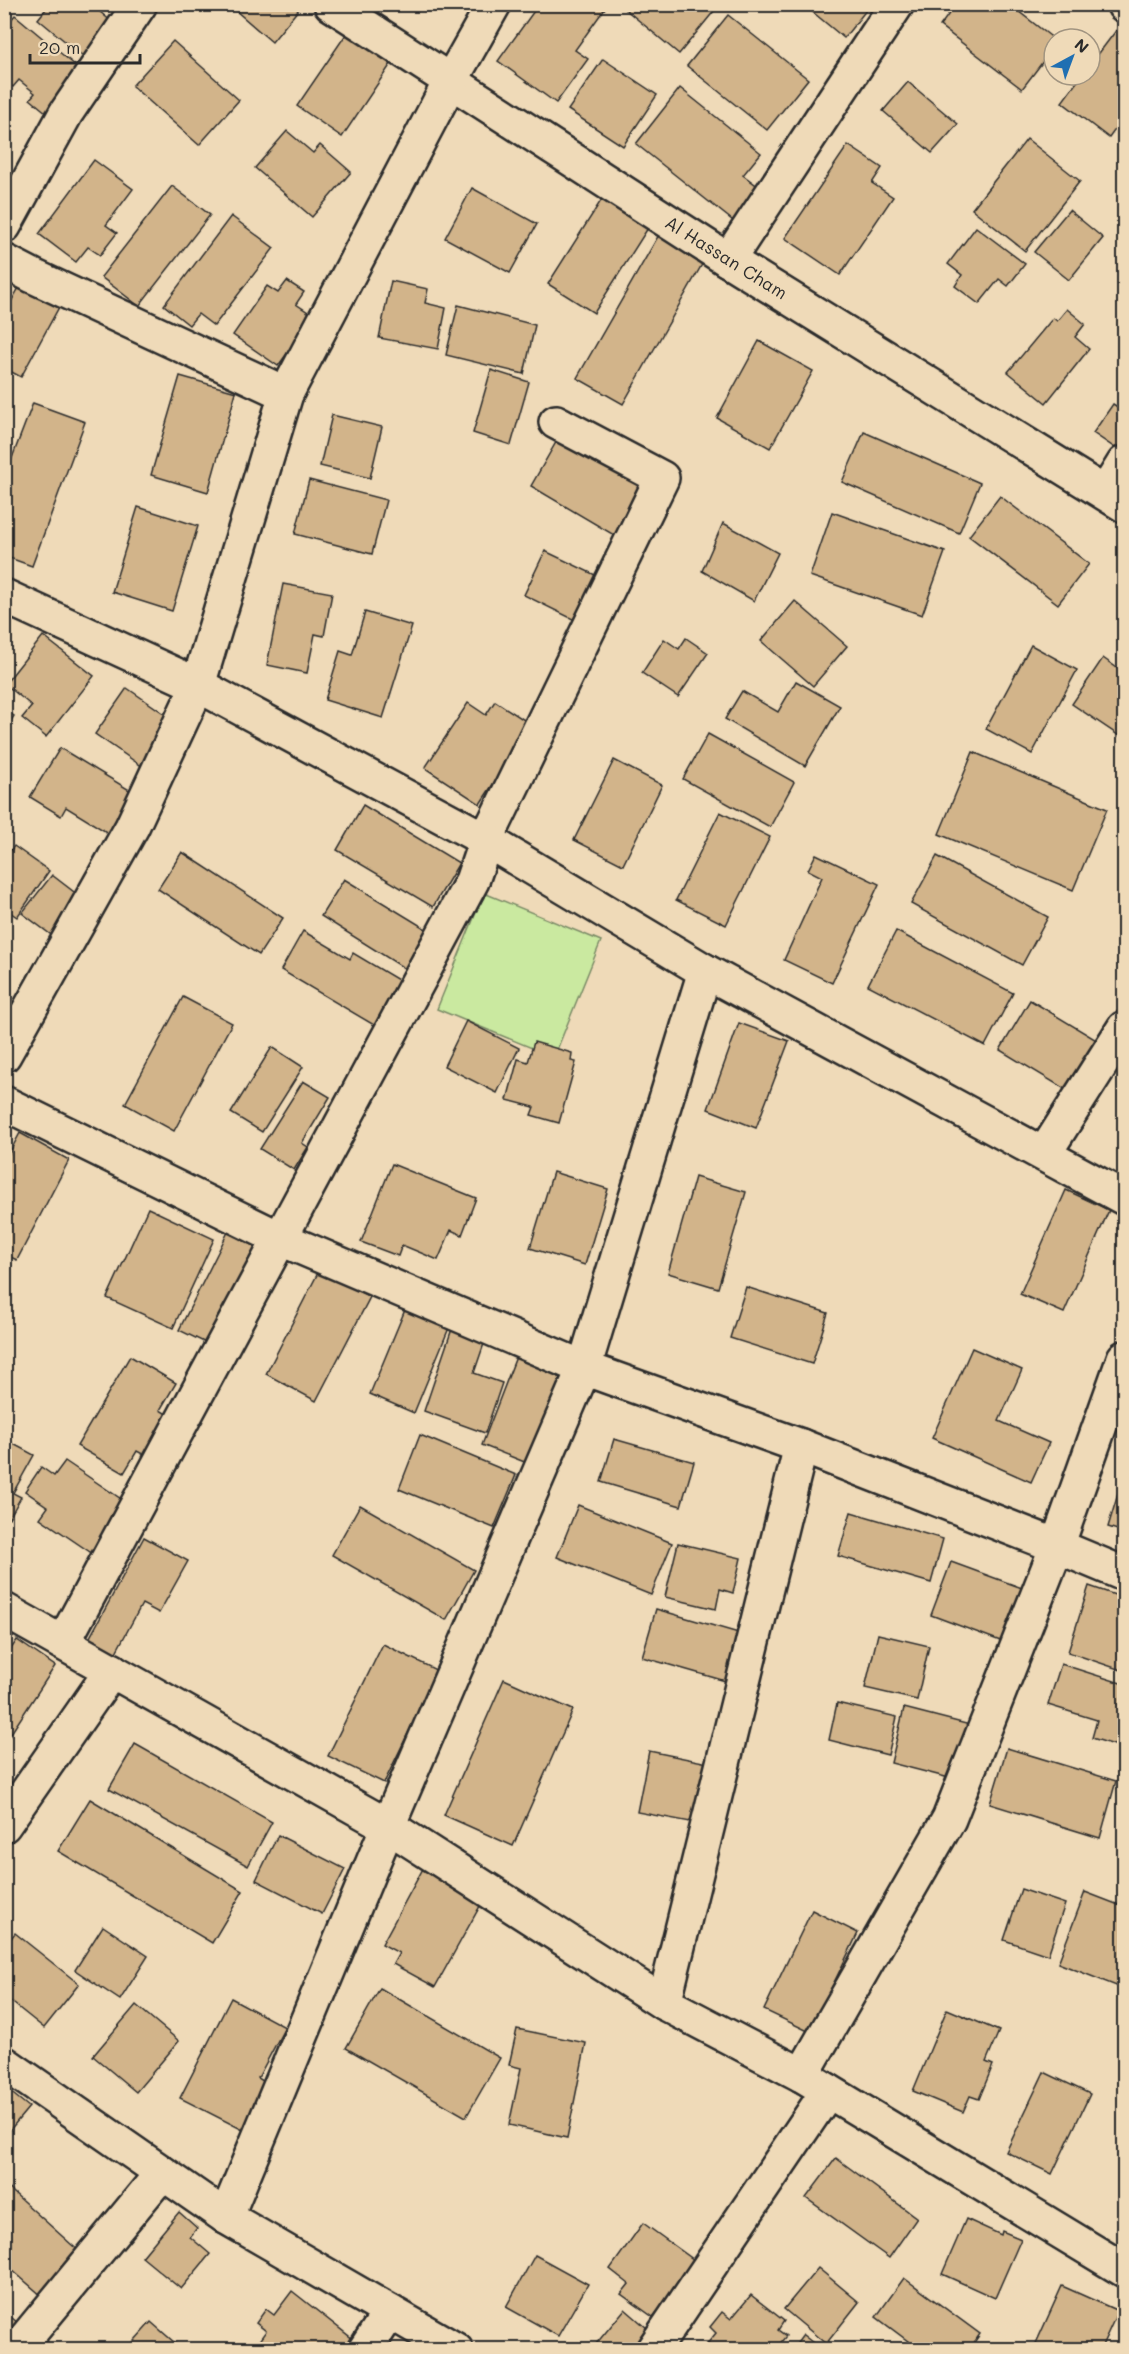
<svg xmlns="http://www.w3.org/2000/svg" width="1129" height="2354" font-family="Mali,sans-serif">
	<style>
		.green { fill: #cae9a0; stroke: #7a8a66; stroke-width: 1.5 }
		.building { fill: #d2b48a; stroke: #2b2b2b; stroke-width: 1.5 }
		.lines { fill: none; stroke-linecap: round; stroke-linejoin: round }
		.street-casing { stroke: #2b2b2b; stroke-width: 38 }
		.secondary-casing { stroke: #2b2b2b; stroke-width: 38 }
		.street { stroke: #efdab8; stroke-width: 33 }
		.secondary { stroke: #efdab8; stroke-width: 33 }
		.labels { text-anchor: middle; stroke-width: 4.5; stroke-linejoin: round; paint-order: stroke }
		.street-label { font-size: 18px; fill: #2b2b2b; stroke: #efdab8 }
	</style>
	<rect width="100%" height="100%" fill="#efdab8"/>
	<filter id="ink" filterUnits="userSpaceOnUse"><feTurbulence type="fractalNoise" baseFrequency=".0167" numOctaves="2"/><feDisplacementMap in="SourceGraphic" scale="12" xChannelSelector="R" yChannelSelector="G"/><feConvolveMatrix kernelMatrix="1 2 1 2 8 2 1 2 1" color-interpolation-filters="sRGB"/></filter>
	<g filter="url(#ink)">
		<polygon class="green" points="484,893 601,941 554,1057 437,1009"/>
		<g class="building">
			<polygon points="50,4 105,4 99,11 119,28 90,62 38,19"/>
			<polygon points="228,4 303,4 272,42"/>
			<polygon points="539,4 608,4 575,50 588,59 556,103 498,61"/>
			<polygon points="619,4 718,4 719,5 679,54"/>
			<polygon points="803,4 871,4 844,38"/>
			<polygon points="956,4 1009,4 1054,39 1054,47 1022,89 940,26"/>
			<polygon points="15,15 88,76 53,118 30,99 35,93 19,80 13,87 4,80 4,28"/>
			<polygon points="728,15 808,79 767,130 687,66"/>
			<polygon points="1124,20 1124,117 1109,138 1062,102 1082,75 1090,75 1090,65"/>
			<polygon points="353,24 397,55 342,137 297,106"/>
			<polygon points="173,41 239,100 199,145 132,86"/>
			<polygon points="603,59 657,95 623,146 568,110"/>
			<polygon points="908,82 958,124 932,153 883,111"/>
			<polygon points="680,88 761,153 743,175 763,190 737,224 636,144"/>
			<polygon points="287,131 313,153 320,145 351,172 312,217 255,168"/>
			<polygon points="1027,139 1080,181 1025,251 972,209"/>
			<polygon points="848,145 882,168 872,183 893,197 840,275 785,238"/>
			<polygon points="94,160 133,189 106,225 117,233 100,255 88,247 76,262 39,234"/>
			<polygon points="172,186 210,215 139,306 101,277"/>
			<polygon points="472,188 537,224 510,273 445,238"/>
			<polygon points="609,188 655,217 594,313 548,284"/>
			<polygon points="1069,210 1103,238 1069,280 1034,252"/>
			<polygon points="231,216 274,248 214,326 198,314 189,325 164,305"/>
			<polygon points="664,226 709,252 623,404 577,378"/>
			<polygon points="976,227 1025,264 1008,286 999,279 979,304 955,286 962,275 948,264"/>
			<polygon points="287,281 304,292 296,304 314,316 278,366 233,335 267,286 278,293"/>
			<polygon points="391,281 428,289 425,303 446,308 438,349 379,338"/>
			<polygon points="20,286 59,307 21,377 4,368 4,314"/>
			<polygon points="458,305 535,325 524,374 446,355"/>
			<polygon points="1067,309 1085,324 1075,337 1089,349 1046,403 1008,372 1053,318 1057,321"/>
			<polygon points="759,341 813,371 770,448 717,418"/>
			<polygon points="491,370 529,382 511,445 473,433"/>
			<polygon points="180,376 236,392 208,492 151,475"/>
			<polygon points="33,403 85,422 32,566 4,556 4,479"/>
			<polygon points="1113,404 1124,411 1124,454 1093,433"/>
			<polygon points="332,415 382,427 370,478 320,466"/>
			<polygon points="864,432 980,483 959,533 842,482"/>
			<polygon points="559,437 652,493 624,541 531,486"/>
			<polygon points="309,480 386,500 372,554 295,534"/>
			<polygon points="1000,496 1089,564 1058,604 969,536"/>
			<polygon points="138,507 198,526 172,611 112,592"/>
			<polygon points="832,512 945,552 922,615 810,576"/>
			<polygon points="723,523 778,553 754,601 702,571"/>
			<polygon points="545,551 612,583 591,628 524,595"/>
			<polygon points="283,584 332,593 324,636 315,634 307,673 267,665"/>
			<polygon points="795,601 847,646 813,686 761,641"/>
			<polygon points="365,612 412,626 383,718 325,700 340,651 352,655"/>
			<polygon points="43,636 94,676 46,737 22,718 32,706 5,684"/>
			<polygon points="686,638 708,653 678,697 642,673 664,639 679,649"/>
			<polygon points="1031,645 1077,670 1032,754 986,729"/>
			<polygon points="1103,658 1124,673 1124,739 1072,704"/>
			<polygon points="796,681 840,706 805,766 725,719 742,691 778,712"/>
			<polygon points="127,688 175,721 143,767 95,734"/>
			<polygon points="495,701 532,725 480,804 425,768 468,703 486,715"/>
			<polygon points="4,709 14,716 4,732"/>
			<polygon points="708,734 794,782 770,827 683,779"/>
			<polygon points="60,748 141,797 116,838 66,807 61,816 30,797"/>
			<polygon points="973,752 1107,809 1073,890 939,834"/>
			<polygon points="614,760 662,785 623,865 574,840"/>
			<polygon points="363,805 459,863 433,907 337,850"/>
			<polygon points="720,812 770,837 726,925 676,900"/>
			<polygon points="14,846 49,871 17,917 4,908 4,859"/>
			<polygon points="182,852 283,918 259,955 158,889"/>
			<polygon points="816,854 879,884 832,983 784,960 822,877 808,870"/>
			<polygon points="937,856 1048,917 1022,965 911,904"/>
			<polygon points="52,875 87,902 58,940 22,913"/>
			<polygon points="344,879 431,932 407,970 321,916"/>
			<polygon points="303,931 350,959 353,953 405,984 379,1028 281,970"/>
			<polygon points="896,931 1013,993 985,1046 868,985"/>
			<polygon points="183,997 232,1023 174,1131 125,1104"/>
			<polygon points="1030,1000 1108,1047 1078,1097 1000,1050"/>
			<polygon points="466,1021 519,1048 497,1093 444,1066"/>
			<polygon points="739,1023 789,1041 756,1128 708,1109"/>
			<polygon points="534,1042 572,1053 571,1061 576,1062 559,1123 531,1115 534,1107 507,1100 518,1059 528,1062"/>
			<polygon points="272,1047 303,1067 262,1132 231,1113"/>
			<polygon points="303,1081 330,1097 302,1143 308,1147 294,1170 260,1149"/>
			<polygon points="20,1133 69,1160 17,1260 4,1254 4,1163"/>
			<polygon points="392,1164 476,1198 462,1235 451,1230 438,1260 402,1245 398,1256 361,1242"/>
			<polygon points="553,1172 608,1189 585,1265 530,1248"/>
			<polygon points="695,1177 746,1192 718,1288 668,1273"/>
			<polygon points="1066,1190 1109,1210 1064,1313 1020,1294"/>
			<polygon points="148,1208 214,1239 173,1328 107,1298"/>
			<polygon points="228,1232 260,1248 212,1346 179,1330"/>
			<polygon points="319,1271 370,1297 316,1401 266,1374"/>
			<polygon points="746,1287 828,1313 812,1364 730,1338"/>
			<polygon points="407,1305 451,1323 414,1413 370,1394"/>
			<polygon points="455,1320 488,1332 474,1373 502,1383 485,1433 424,1411"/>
			<polygon points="972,1348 1022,1370 999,1421 1049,1443 1031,1482 932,1438"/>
			<polygon points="519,1349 574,1371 537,1467 482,1445"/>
			<polygon points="130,1356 176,1383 160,1410 173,1418 150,1458 137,1451 124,1473 77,1446"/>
			<polygon points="420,1435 516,1475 494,1528 399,1489"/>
			<polygon points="4,1439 34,1455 13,1493 21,1497 9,1518 4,1515"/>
			<polygon points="614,1439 694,1462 681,1506 601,1482"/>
			<polygon points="65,1461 127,1503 93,1554 40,1518 48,1507 25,1491 41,1467 54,1476"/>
			<polygon points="1124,1474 1124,1532 1108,1527"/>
			<polygon points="360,1505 474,1570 446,1620 332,1555"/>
			<polygon points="578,1505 672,1543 651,1595 557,1557"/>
			<polygon points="851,1512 943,1539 931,1583 838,1556"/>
			<polygon points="144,1537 188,1561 159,1613 142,1604 115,1654 89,1639"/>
			<polygon points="678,1543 741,1558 733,1593 720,1589 716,1609 665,1597"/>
			<polygon points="951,1562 1022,1588 1003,1642 931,1615"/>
			<polygon points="1089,1586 1124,1598 1124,1671 1068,1652"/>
			<polygon points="656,1609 742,1634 729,1682 642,1657"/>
			<polygon points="878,1634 929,1646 917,1700 865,1688"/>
			<polygon points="17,1640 55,1666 4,1744 4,1659"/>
			<polygon points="383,1644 438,1671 384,1783 328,1756"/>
			<polygon points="1061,1664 1124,1684 1124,1748 1092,1738 1097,1720 1048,1705"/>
			<polygon points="504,1679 573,1710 513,1846 444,1815"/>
			<polygon points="837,1703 897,1717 888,1755 829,1740"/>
			<polygon points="904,1708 974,1726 961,1781 891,1763"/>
			<polygon points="135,1744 272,1822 248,1866 109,1789"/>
			<polygon points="1007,1748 1116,1781 1100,1838 990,1804"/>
			<polygon points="649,1751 713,1764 701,1824 637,1812"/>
			<polygon points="90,1799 243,1891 212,1943 58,1851"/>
			<polygon points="278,1835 345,1869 322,1914 256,1880"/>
			<polygon points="425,1865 485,1897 435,1987 393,1964 399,1953 382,1944"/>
			<polygon points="1021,1889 1065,1904 1048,1955 1004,1940"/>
			<polygon points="1085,1892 1124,1907 1124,1989 1058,1963"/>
			<polygon points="812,1910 858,1933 810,2032 764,2010"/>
			<polygon points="103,1926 148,1956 120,2000 75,1970"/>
			<polygon points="15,1933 79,1984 44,2028 4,1996 4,1947"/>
			<polygon points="380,1988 500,2058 466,2117 346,2048"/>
			<polygon points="231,1998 285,2027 258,2078 268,2084 245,2131 180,2098"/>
			<polygon points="136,2005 179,2041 136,2092 93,2056"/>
			<polygon points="947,2009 999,2031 986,2062 993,2065 979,2099 970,2096 963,2112 913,2091"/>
			<polygon points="517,2029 586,2043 567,2138 509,2125 521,2068 509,2065"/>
			<polygon points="1044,2072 1090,2094 1052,2174 1006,2152"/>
			<polygon points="4,2087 29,2107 4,2137"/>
			<polygon points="836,2158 917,2218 889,2258 806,2198"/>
			<polygon points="4,2184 82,2254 43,2297 4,2263"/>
			<polygon points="179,2212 197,2228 190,2237 210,2254 181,2289 142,2257"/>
			<polygon points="966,2219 1001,2235 1002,2231 1021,2239 995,2298 942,2274"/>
			<polygon points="643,2223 712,2273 676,2323 658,2311 653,2317 621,2294 629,2284 610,2269"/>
			<polygon points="535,2255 588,2284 558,2336 506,2307"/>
			<polygon points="818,2268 859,2302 826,2344 784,2309"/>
			<polygon points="904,2278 980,2334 969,2350 920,2350 876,2317"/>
			<polygon points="1062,2286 1118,2311 1100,2350 1033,2350"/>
			<polygon points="292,2291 354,2340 347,2350 268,2350 258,2342 266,2331 256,2323 266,2309 274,2315"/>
			<polygon points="751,2295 784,2321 778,2330 786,2336 775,2350 702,2350 716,2333 710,2327 722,2312 731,2319"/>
			<polygon points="625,2309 662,2341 655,2350 591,2350"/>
			<polygon points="4,2311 26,2330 4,2350"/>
			<polygon points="151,2322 183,2350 126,2350"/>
			<polygon points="803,2335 822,2350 792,2350"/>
		</g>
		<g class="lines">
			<g class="street-casing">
				<g id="street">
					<polyline points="331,4 728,260 1124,505"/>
					<polyline points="1124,4 1124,5"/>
					<polyline points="4,226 66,113 140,4"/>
					<polyline points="728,260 897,4"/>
					<polyline points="4,261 33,276 286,394"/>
					<polyline points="1106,492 1124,463"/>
					<polyline points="4,1055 132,827 198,685 286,394 450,82 494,4"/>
					<polyline points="4,1103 279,1238 584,1368 801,1446 1057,1546 1124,1574"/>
					<polyline points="1044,1154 1124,1028"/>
					<polyline points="4,1610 388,1826 664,2003 802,2075 1124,2270"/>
					<polyline points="63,1643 472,881 486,840 662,478 556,422"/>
					<polyline points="4,1825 112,1670"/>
					<polyline points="664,2003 801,1446"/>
					<polyline points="4,2063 226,2217 456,2350"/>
					<polyline points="802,2075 949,1819 1057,1546 1124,1358"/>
					<polyline points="226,2217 388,1826 584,1368 705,971"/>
					<polyline points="16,2350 162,2173"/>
					<polyline points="365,2350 390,2312"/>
					<polyline points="653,2350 828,2091"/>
				</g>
			</g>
			<g class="secondary-casing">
				<polyline id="secondary" points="4,596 198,685 486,840 705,971 1124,1198"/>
			</g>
			<use href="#street" class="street"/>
			<use href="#secondary" class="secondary"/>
		</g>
	</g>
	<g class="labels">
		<g class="street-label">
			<text transform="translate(726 258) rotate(32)" y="6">Al Hassan Cham</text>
		</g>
	</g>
	<rect width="1129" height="2354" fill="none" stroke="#efdab8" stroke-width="24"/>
	<rect x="12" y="12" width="1105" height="2330" fill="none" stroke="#2b2b2b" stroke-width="2" filter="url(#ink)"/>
	<g transform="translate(1072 57) rotate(41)"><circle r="28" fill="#efdab8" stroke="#a19480" stroke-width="1.5"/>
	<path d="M0-4.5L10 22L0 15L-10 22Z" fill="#1f6fb2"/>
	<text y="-9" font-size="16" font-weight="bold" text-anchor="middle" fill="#2b2b2b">N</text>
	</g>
	<path d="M30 54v9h110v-9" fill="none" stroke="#2b2b2b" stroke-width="3"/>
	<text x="39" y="54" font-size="18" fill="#2b2b2b" stroke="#efdab8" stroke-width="4.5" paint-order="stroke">20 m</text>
</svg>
